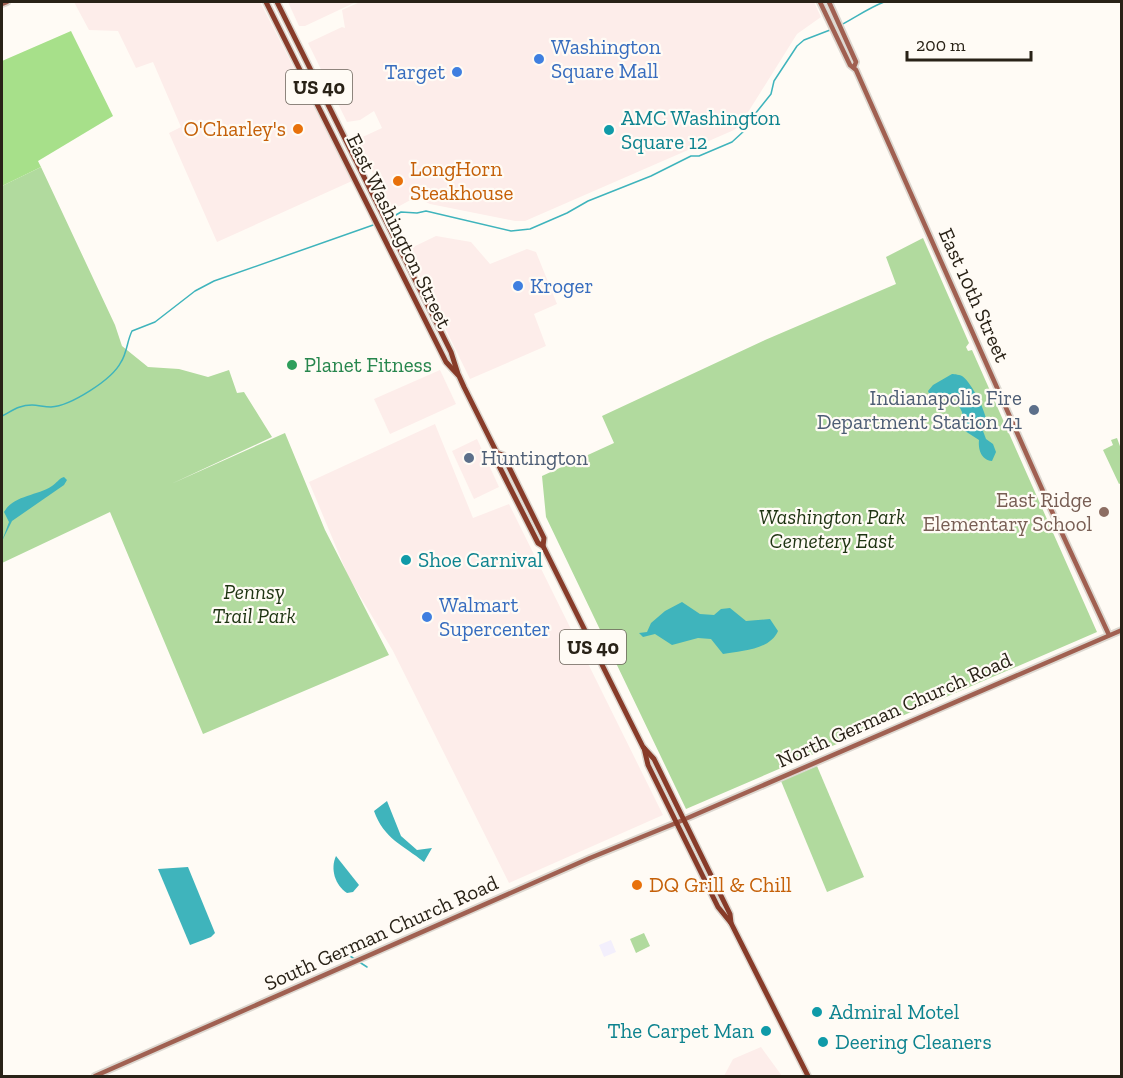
<svg xmlns="http://www.w3.org/2000/svg" width="1123" height="1078" font-family="'Zilla Slab',serif">
	<style>
		.commercial { fill: #fdedea }
		.industrial { fill: #f3effc }
		.green { fill: #b1da9e }
		.forest { fill: #a7e08a }
		.water { fill: #3fb4bc }
		.lines { fill: none; stroke-linecap: round; stroke-linejoin: round }
		.stream { stroke: #3fb4bc; stroke-width: 1.5 }
		.secondary-casing { stroke: #ddd8d1; stroke-width: 8 }
		.primary-casing { stroke: #ddd8d1; stroke-width: 8 }
		.secondary { stroke: #a06051; stroke-width: 4.5 }
		.primary { stroke: #873b29; stroke-width: 5 }
		.shop-dot { fill: #3f7fe0; stroke: #fffbf5; stroke-width: 2 }
		.food-dot { fill: #e8710a; stroke: #fffbf5; stroke-width: 2 }
		.culture-dot { fill: #0f9aa8; stroke: #fffbf5; stroke-width: 2 }
		.leisure-dot { fill: #2e9e5b; stroke: #fffbf5; stroke-width: 2 }
		.service-dot { fill: #5c6f8a; stroke: #fffbf5; stroke-width: 2 }
		.education-dot { fill: #8d6e63; stroke: #fffbf5; stroke-width: 2 }
		.labels { text-anchor: middle; stroke-width: 4.5; stroke-linejoin: round; paint-order: stroke }
		.shield { fill: #fffbf5; stroke: #69635a; stroke-width: 1.5 }
		.shield-label { font-size: 20px; font-weight: bold; fill: #292217 }
		.shop-label { font-size: 21px; fill: #366cbe; stroke: #fffbf5; text-anchor: start }
		.culture-label { font-size: 21px; fill: #0d838f; stroke: #fffbf5; text-anchor: start }
		.food-label { font-size: 21px; fill: #c56008; stroke: #fffbf5; text-anchor: start }
		.street-label { font-size: 21px; fill: #292217; stroke: #fffbf5 }
		.leisure-label { font-size: 21px; fill: #27864d; stroke: #fffbf5; text-anchor: start }
		.service-label { font-size: 21px; fill: #4e5e75; stroke: #fffbf5; text-anchor: end }
		.education-label { font-size: 21px; fill: #785e54; stroke: #fffbf5; text-anchor: end }
		.park-label { font-size: 21px; font-style: italic; fill: #1e3412; stroke: #fffbf5 }
	</style>
	<rect width="100%" height="100%" fill="#fffbf5"/>
	<g class="commercial">
		<polygon points="74,2 260,2 352,181 217,242 169,133 181,127 153,62 136,68 118,31 89,30"/>
		<polygon points="288,2 356,2 305,26 299,26"/>
		<polygon points="360,2 814,2 821,17 797,34 740,125 734,130 525,221 515,221 430,204 416,197 392,210 356,140 382,128 374,111 360,120 347,122 308,43 342,27 345,28 342,10"/>
		<polygon points="436,236 471,242 490,264 527,249 536,252 557,304 534,314 546,346 470,379 407,250"/>
		<polygon points="440,370 456,404 390,434 374,399"/>
		<polygon points="435,424 473,518 509,504 663,815 509,883 393,651 349,578 309,482"/>
		<polygon points="477,439 499,487 474,499 452,451"/>
		<polygon points="761,1047 782,1076 724,1076 733,1059"/>
	</g>
	<polygon class="industrial" points="611,940 616,952 604,957 599,945"/>
	<g class="green">
		<polygon points="41,167 115,325 122,346 148,367 179,369 208,377 229,370 237,393 244,392 272,437 171,484 285,433 325,530 389,655 203,734 110,512 2,563 2,186"/>
		<polygon points="923,238 969,343 966,347 968,351 972,350 1097,632 686,809 546,517 542,476 614,443 602,416 765,340 896,284 886,257"/>
		<polygon points="1117,438 1121,449 1121,483 1119,484 1103,450 1113,445 1111,440"/>
		<polygon points="817,766 864,877 827,892 781,781"/>
		<polygon points="644,933 650,946 636,953 630,939"/>
	</g>
	<polygon class="forest" points="71,31 113,116 38,161 41,167 2,186 2,61"/>
	<g class="water">
		<path d="M 952,374 C 954,374 961,375 962,376 C 972,383 987,413 987,425 L 983,431 L 986,439 L 993,444 L 996,452 L 992,461 C 981,460 978,449 979,440 L 965,431 L 962,412 L 953,394 L 930,396 L 928,391 L 933,385 Z"/>
		<path d="M 64,477 L 67,480 L 64,485 L 12,521 L 2,541 L 9,522 L 4,512 C 14,495 37,496 52,486 C 57,483 58,479 64,477 Z"/>
		<path d="M 682,602 L 700,614 L 714,615 L 721,609 L 730,608 L 746,621 L 770,619 L 778,631 C 770,650 741,651 723,654 L 711,639 L 698,638 L 672,645 L 655,634 L 643,637 L 639,633 L 647,632 L 651,623 L 665,611 Z"/>
		<path d="M 387,801 L 401,836 L 417,850 L 432,848 L 424,862 C 403,845 384,839 374,811 Z"/>
		<path d="M 336,856 L 359,885 L 353,892 L 347,893 C 335,885 330,869 336,856 Z"/>
		<polygon points="188,867 215,933 211,937 190,945 158,869"/>
	</g>
	<g class="lines">
		<g class="stream">
			<path d="M 835,28 C 852,20 866,9 884,2"/>
			<polyline points="389,219 401,212 417,213 426,211 511,231 530,229 567,213 588,201 651,176 691,156 699,156 732,142 744,131 751,119 771,94 774,81 797,46 804,40 830,30"/>
			<path d="M 2,416 C 12,411 19,405 32,405 C 38,405 44,407 51,407 C 70,406 112,380 121,362 C 127,353 127,341 132,331 L 155,322 L 195,291 L 214,281 L 376,224"/>
			<polyline points="343,950 349,954"/>
			<polyline points="350,956 367,967"/>
		</g>
		<g class="secondary-casing">
			<g id="secondary">
				<polyline points="820,2 850,65 856,70 1054,516 1109,635"/>
				<polyline points="829,2 856,62 854,67"/>
				<polyline points="2,4 7,2"/>
				<polyline points="95,1076 590,858 676,823 1122,630"/>
			</g>
		</g>
		<g class="primary-casing">
			<g id="primary">
				<polyline points="266,2 446,362 459,376 464,387 497,453 495,458 538,543 543,546 629,719 643,747 654,759 730,914 731,923"/>
				<polyline points="277,2 451,352 458,374"/>
				<polyline points="497,453 503,455 544,538 543,546"/>
				<polyline points="644,748 648,765 718,907 731,923 808,1076"/>
			</g>
		</g>
		<use href="#secondary" class="secondary"/>
		<use href="#primary" class="primary"/>
	</g>
	<g class="shop-dot">
		<circle cx="539" cy="59" r="6"/>
		<circle cx="457" cy="72" r="6"/>
		<circle cx="518" cy="286" r="6"/>
		<circle cx="427" cy="617" r="6"/>
	</g>
	<g class="food-dot">
		<circle cx="298" cy="129" r="6"/>
		<circle cx="398" cy="181" r="6"/>
		<circle cx="637" cy="885" r="6"/>
	</g>
	<g class="culture-dot">
		<circle cx="609" cy="130" r="6"/>
		<circle cx="406" cy="560" r="6"/>
		<circle cx="817" cy="1012" r="6"/>
		<circle cx="766" cy="1031" r="6"/>
		<circle cx="823" cy="1042" r="6"/>
	</g>
	<circle class="leisure-dot" cx="292" cy="365" r="6"/>
	<g class="service-dot">
		<circle cx="1034" cy="410" r="6"/>
		<circle cx="469" cy="458" r="6"/>
	</g>
	<circle class="education-dot" cx="1104" cy="512" r="6"/>
	<g class="labels">
		<g class="shield">
			<rect x="286" y="70" width="66" height="34" rx="4.5"/>
			<rect x="560" y="630" width="66" height="34" rx="4.5"/>
		</g>
		<g class="shield-label">
			<text x="319" y="94">US 40</text>
			<text x="593" y="654">US 40</text>
		</g>
		<g class="shop-label">
			<text x="551" y="54">Washington<tspan x="551" dy="24">Square Mall</tspan></text>
			<text x="445" y="79" text-anchor="end">Target</text>
			<text x="530" y="293">Kroger</text>
			<text x="439" y="612">Walmart<tspan x="439" dy="24">Supercenter</tspan></text>
		</g>
		<g class="culture-label">
			<text x="621" y="125">AMC Washington<tspan x="621" dy="24">Square 12</tspan></text>
			<text x="418" y="567">Shoe Carnival</text>
			<text x="829" y="1019">Admiral Motel</text>
			<text x="754" y="1038" text-anchor="end">The Carpet Man</text>
			<text x="835" y="1049">Deering Cleaners</text>
		</g>
		<g class="food-label">
			<text x="286" y="136" text-anchor="end">O'Charley's</text>
			<text x="410" y="176">LongHorn<tspan x="410" dy="24">Steakhouse</tspan></text>
			<text x="649" y="892">DQ Grill &amp; Chill</text>
		</g>
		<g class="street-label">
			<text transform="translate(399 231) rotate(64)" y="7">East Washington Street</text>
			<text transform="translate(974 295) rotate(66)" y="7">East 10th Street</text>
			<text transform="translate(894 710) rotate(-24)" y="7">North German Church Road</text>
			<text transform="translate(381 933) rotate(-24)" y="7">South German Church Road</text>
		</g>
		<g class="leisure-label">
			<text x="304" y="372">Planet Fitness</text>
		</g>
		<g class="service-label">
			<text x="1022" y="405">Indianapolis Fire<tspan x="1022" dy="24">Department Station 41</tspan></text>
			<text x="481" y="465" text-anchor="start">Huntington</text>
		</g>
		<g class="education-label">
			<text x="1092" y="507">East Ridge<tspan x="1092" dy="24">Elementary School</tspan></text>
		</g>
		<g class="park-label">
			<text x="832" y="524">Washington Park<tspan x="832" dy="24">Cemetery East</tspan></text>
			<text x="254" y="599">Pennsy<tspan x="254" dy="24">Trail Park</tspan></text>
		</g>
	</g>
	<rect width="1123" height="1078" fill="none" stroke="#292217" stroke-width="6"/>
	<path d="M907 51v9h124v-9" fill="none" stroke="#292217" stroke-width="3"/>
	<text x="916" y="51" font-size="18" fill="#292217" stroke="#fffbf5" stroke-width="4.5" paint-order="stroke">200 m</text>
</svg>
